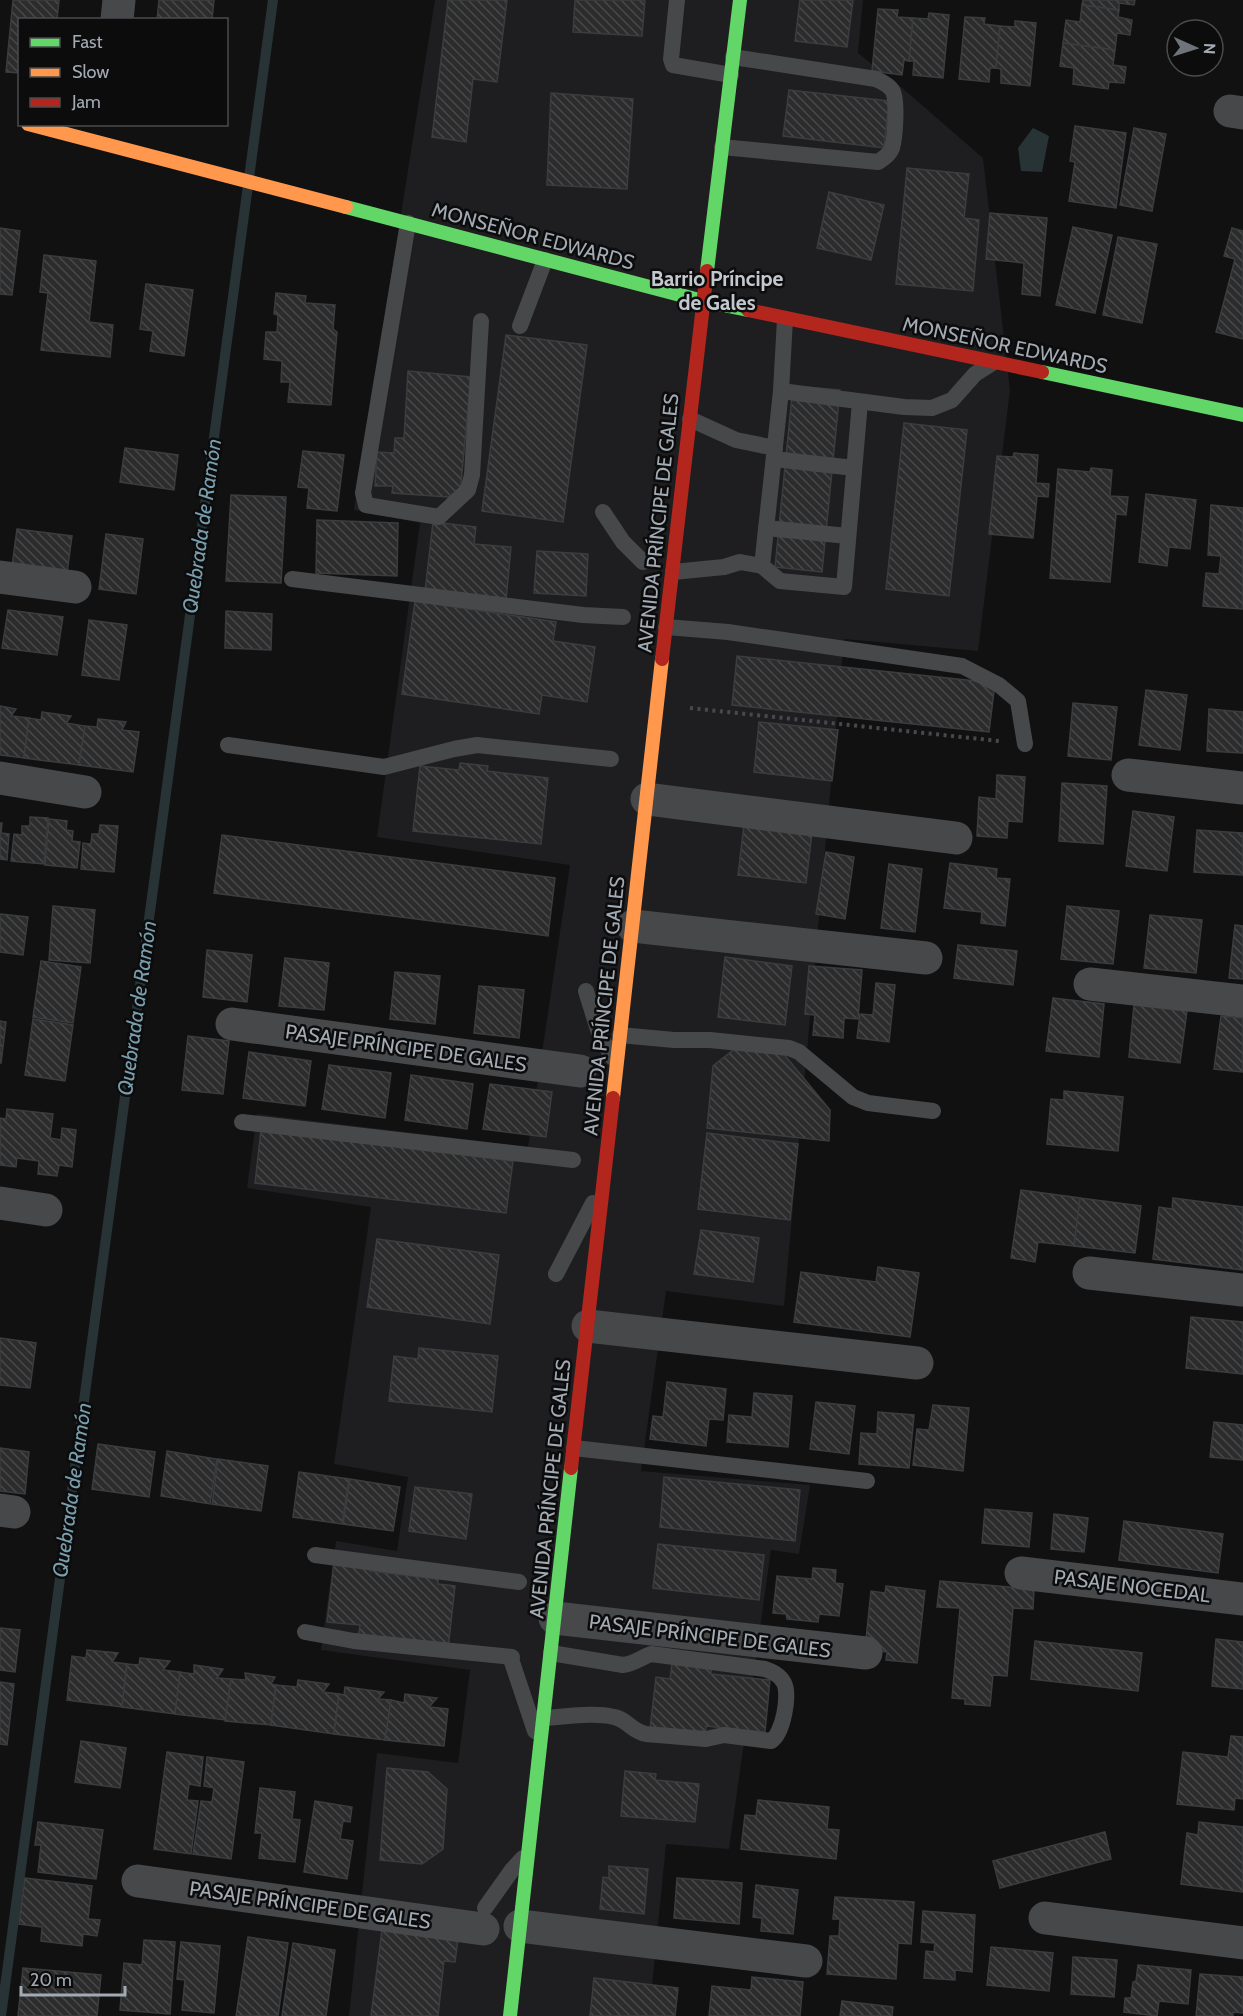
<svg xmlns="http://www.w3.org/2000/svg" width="1243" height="2016" font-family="Cabin,sans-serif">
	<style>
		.built { fill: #1e1e20 }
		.water { fill: #283336 }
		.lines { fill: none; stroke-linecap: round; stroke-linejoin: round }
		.stream { stroke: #283336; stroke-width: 10 }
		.building { fill: url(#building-back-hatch); stroke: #3a3c3e; stroke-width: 1.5 }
		.path { stroke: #47494c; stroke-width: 4; stroke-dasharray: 3 4.5; stroke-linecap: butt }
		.lane { stroke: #46484a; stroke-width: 16 }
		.street { stroke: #46484a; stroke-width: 33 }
		.fast { stroke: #63d668; stroke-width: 14 }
		.slow { stroke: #ff974d; stroke-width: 14 }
		.jam { stroke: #b3261e; stroke-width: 14 }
		.labels { text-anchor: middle; stroke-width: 5; stroke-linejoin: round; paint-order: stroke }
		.street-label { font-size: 20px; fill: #a2aab3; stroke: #0c0c0d }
		.neighbourhood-label { font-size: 21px; font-weight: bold; fill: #c3c8cf; stroke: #0c0c0d }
		.water-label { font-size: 21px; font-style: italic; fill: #799eae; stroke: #0c0c0d }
	</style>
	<defs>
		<pattern id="building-back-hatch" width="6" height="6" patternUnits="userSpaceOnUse" patternTransform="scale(1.5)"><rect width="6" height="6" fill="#2c2c2d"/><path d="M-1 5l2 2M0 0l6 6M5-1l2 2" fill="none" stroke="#474849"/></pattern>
	</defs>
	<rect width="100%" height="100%" fill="#111112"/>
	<polygon class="built" points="435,0 863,0 858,53 901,87 983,158 1010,390 978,651 844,639 784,1306 666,1291 641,1471 810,1485 799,1554 771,1550 729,1849 666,1844 649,2016 349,2016 377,1753 458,1763 470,1670 321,1650 336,1541 397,1551 408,1477 334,1464 371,1207 247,1188 257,1114 528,1147 570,865 377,837 420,523 354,510"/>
	<polygon class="water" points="1033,128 1049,136 1042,172 1021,171 1018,148"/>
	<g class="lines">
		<polyline class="stream" points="1,2016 273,0"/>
	</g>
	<g class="building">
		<polygon points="13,0 59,0 57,20 20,20 20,73 6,72"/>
		<polygon points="159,0 214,0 212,20 157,20"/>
		<polygon points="448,0 507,0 497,82 473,79 466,142 432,137"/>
		<polygon points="575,0 645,0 642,36 573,32"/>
		<polygon points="800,0 853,0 847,47 795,41"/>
		<polygon points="1083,0 1135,0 1134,5 1119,3 1119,10 1082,5"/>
		<polygon points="1082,5 1119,10 1118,17 1132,20 1130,35 1117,33 1115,50 1063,43 1066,20 1080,22"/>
		<polygon points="878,9 898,10 897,17 913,18 909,61 904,60 902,75 872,71"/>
		<polygon points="929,13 949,15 943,78 913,75 914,61 909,61 913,18 928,19"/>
		<polygon points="965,17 985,18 984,24 1000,26 996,68 990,68 989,82 959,79"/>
		<polygon points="1015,21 1036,23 1030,86 1001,83 1001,69 996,68 1000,26 1015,27"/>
		<polygon points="1063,43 1115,50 1113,65 1126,67 1124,83 1109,82 1108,89 1073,84 1074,68 1060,66"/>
		<polygon points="789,90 889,101 884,148 783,136"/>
		<polygon points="551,93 633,99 627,189 547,185"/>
		<polygon points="1075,126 1126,133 1116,208 1069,201 1075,162 1070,161"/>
		<polygon points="1134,128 1166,134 1152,211 1120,205"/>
		<polygon points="907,168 969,174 964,218 979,220 973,291 896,284"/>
		<polygon points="829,192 884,205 871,260 817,248"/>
		<polygon points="990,213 1047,218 1040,296 1022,294 1024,263 986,259"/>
		<polygon points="1073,227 1112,235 1095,313 1056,305"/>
		<polygon points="0,228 20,231 12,295 0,294"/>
		<polygon points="1232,228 1243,231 1243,339 1216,332 1235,259 1224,256"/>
		<polygon points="1118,237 1157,244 1142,323 1103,315"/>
		<polygon points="44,255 96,261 89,322 113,325 110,357 41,350 48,293 40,292"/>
		<polygon points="146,284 193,290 184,356 150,351 153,331 140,329"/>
		<polygon points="276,293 306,296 305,303 335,305 333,329 337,332 331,405 288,402 290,382 281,382 282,361 264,359 266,332 277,332 278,315 274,314"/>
		<polygon points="506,335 587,345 563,522 482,511"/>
		<polygon points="408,371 471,377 461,483 460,489 448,497 392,493 393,486 375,486 377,452 394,453 395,438 404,438"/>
		<polygon points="793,386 840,390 822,572 775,567"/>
		<polygon points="904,423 967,430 949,596 886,589"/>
		<polygon points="125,448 178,455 174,490 120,482"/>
		<polygon points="303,451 344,455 337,511 307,508 309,488 298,487"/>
		<polygon points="1014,453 1038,455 1036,483 1049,484 1048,497 1037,496 1033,538 989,534 997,456 1013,457"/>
		<polygon points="1091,468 1112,470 1110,496 1128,497 1126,515 1116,514 1110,582 1050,578 1058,469 1090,472"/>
		<polygon points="1146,494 1196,500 1190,549 1169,547 1167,566 1139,562"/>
		<polygon points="231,495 286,497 281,583 226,581"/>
		<polygon points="1211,505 1243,508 1243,609 1203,606 1206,573 1219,574 1221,556 1208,555"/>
		<polygon points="317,520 398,523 397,576 316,573"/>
		<polygon points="433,522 476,527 474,544 511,547 506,600 425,591"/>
		<polygon points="17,529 72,536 67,573 12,566"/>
		<polygon points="106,534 143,539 136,594 99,589"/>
		<polygon points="537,551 588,554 586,596 534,593"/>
		<polygon points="415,601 556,622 553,641 595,647 587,702 542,695 539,714 402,694"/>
		<polygon points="8,610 63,617 57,655 2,648"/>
		<polygon points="226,611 272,614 271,650 225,648"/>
		<polygon points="89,620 127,625 119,680 82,675"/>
		<polygon points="737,656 995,683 989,732 732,705"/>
		<polygon points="1146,690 1187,695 1180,750 1139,745"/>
		<polygon points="1073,703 1117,707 1111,760 1068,756"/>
		<polygon points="0,706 16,709 11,716 29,718 24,758 0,755"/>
		<polygon points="1209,709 1243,712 1243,753 1207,751"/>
		<polygon points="42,712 71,716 66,723 85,726 79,765 24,758 29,718 41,720"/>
		<polygon points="98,719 126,722 122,730 139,732 133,772 79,765 85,726 97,727"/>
		<polygon points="759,722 838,730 832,781 754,772"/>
		<polygon points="460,763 488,766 487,771 548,778 541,844 413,831 420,766 459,770"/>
		<polygon points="997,775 1025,777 1022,822 1008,821 1007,838 977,836 979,797 996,799"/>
		<polygon points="1062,783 1107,786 1103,844 1059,841"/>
		<polygon points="1133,811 1174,817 1167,871 1126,866"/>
		<polygon points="30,817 48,818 44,864 11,861 14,834 22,835 22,826 30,826"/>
		<polygon points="49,819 67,821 66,830 73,831 72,841 80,842 77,868 45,865"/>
		<polygon points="0,823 2,823 1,833 9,834 7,860 0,859"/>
		<polygon points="100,825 118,826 114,872 81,869 83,843 91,844 92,834 99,834"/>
		<polygon points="744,825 812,833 806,883 738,875"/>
		<polygon points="1197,830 1243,833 1243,875 1194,872"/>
		<polygon points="222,835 555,878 548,936 214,893"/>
		<polygon points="826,852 854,857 845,919 816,914"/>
		<polygon points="950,863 997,869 996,878 1010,879 1005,926 981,923 982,912 944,908"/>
		<polygon points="889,864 922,869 915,932 881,928"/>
		<polygon points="53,906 95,910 90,963 49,960"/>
		<polygon points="1067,906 1119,911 1113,964 1061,959"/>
		<polygon points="0,914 28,917 23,955 0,952"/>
		<polygon points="1150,915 1202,920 1196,973 1144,968"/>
		<polygon points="1235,925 1243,926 1243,979 1229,978"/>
		<polygon points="958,945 1017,951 1013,985 954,978"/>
		<polygon points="207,950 252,955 247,1002 203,997"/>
		<polygon points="725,957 792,966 785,1025 718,1017"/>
		<polygon points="285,958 329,963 324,1010 279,1006"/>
		<polygon points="41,961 81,967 73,1023 33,1017"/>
		<polygon points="809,966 862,970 858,1019 844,1018 843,1038 813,1035 815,1015 805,1014"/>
		<polygon points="395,972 440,976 435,1024 390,1019"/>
		<polygon points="876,983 895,985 889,1042 857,1038 860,1014 873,1015"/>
		<polygon points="479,986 524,990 519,1038 474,1033"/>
		<polygon points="1053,998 1104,1004 1099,1057 1046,1051"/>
		<polygon points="1134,1005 1187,1011 1180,1063 1129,1057"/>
		<polygon points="1221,1016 1243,1018 1243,1072 1214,1069"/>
		<polygon points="33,1019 73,1025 65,1081 25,1075"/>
		<polygon points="0,1021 6,1022 1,1063 0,1063"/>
		<polygon points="188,1036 229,1041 223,1094 182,1090"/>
		<polygon points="737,1047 782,1052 830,1110 829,1141 707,1128 713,1066"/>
		<polygon points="249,1052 311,1061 305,1106 243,1098"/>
		<polygon points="329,1065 391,1073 385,1118 322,1109"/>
		<polygon points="411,1075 473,1084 467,1129 405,1120"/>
		<polygon points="490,1084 552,1092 546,1137 483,1129"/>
		<polygon points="1064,1091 1123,1097 1118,1151 1047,1144 1051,1099 1064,1100"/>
		<polygon points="7,1109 53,1114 50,1138 61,1140 62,1128 76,1130 72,1167 59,1165 57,1176 38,1174 39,1161 17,1158 16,1167 0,1165 0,1118 6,1119"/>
		<polygon points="261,1130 513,1161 506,1213 255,1183"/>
		<polygon points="707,1133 798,1144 790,1220 698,1209"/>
		<polygon points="1021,1190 1080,1198 1074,1246 1038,1242 1035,1262 1011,1258"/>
		<polygon points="1080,1198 1141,1206 1135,1253 1074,1246"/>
		<polygon points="1173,1198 1243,1207 1243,1270 1153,1259 1159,1207 1172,1209"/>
		<polygon points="701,1230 759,1238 753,1282 694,1274"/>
		<polygon points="377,1239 499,1255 490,1324 367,1307"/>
		<polygon points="878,1267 919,1273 910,1337 794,1322 801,1272 876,1282"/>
		<polygon points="1191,1317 1243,1322 1243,1374 1186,1368"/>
		<polygon points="0,1338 36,1343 30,1388 0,1385"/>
		<polygon points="419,1348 498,1356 492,1412 389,1401 394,1356 418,1359"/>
		<polygon points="667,1382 726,1389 723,1420 709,1419 706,1446 650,1439 653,1416 663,1417"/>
		<polygon points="754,1393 792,1396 788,1447 727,1442 729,1415 752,1417"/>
		<polygon points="816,1402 855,1406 849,1454 810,1449"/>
		<polygon points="933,1405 969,1408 963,1471 913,1465 917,1429 929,1430"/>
		<polygon points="878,1412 914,1415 909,1468 859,1464 861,1433 877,1434"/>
		<polygon points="1214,1422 1243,1425 1243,1460 1210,1457"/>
		<polygon points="98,1444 155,1452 149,1497 92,1489"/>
		<polygon points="0,1448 29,1452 25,1494 0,1491"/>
		<polygon points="167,1451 217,1459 210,1504 161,1496"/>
		<polygon points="218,1459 268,1466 261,1511 212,1504"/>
		<polygon points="299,1472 349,1479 342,1524 293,1517"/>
		<polygon points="664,1477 800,1490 795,1541 660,1527"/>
		<polygon points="350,1479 400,1487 393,1531 343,1524"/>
		<polygon points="415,1487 472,1494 466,1539 409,1531"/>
		<polygon points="985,1509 1032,1513 1029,1547 982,1543"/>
		<polygon points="1054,1514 1088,1518 1084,1552 1051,1549"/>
		<polygon points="1124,1521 1223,1534 1218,1573 1119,1560"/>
		<polygon points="658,1544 764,1555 759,1600 653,1588"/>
		<polygon points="334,1562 370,1566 370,1571 438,1579 438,1584 455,1586 448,1649 358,1639 360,1625 327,1622"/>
		<polygon points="813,1568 836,1570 835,1583 843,1584 839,1616 819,1614 818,1622 787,1619 786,1614 773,1613 777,1576 812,1579"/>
		<polygon points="940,1581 1034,1589 1033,1609 1013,1608 1007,1676 993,1675 990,1706 965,1704 965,1699 952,1698 960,1608 937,1607"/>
		<polygon points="886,1586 925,1591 917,1663 886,1660 887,1652 865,1649 871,1591 885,1593"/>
		<polygon points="0,1628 20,1630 15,1672 0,1670"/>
		<polygon points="1216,1639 1243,1642 1243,1689 1212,1686"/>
		<polygon points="1035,1641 1142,1653 1138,1691 1031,1679"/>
		<polygon points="87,1650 118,1653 112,1662 127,1664 122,1707 67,1700 72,1656 86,1658"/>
		<polygon points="140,1658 170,1661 163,1670 180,1672 175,1714 122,1707 127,1664 139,1665"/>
		<polygon points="672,1664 711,1668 711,1674 770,1680 765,1732 706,1726 705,1734 650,1729 656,1677 670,1679"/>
		<polygon points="194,1665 223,1669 217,1678 231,1679 226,1720 175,1714 180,1672 194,1674"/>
		<polygon points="245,1673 275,1677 271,1684 276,1685 271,1725 225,1721 231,1679 246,1680"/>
		<polygon points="298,1680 329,1684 323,1692 339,1694 334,1734 271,1725 276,1685 297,1687"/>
		<polygon points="0,1682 14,1684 7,1745 0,1744"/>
		<polygon points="345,1687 384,1692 378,1699 391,1700 385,1740 334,1734 339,1694 344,1695"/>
		<polygon points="405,1694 437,1698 429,1707 448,1709 444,1746 385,1740 391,1700 404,1703"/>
		<polygon points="1231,1736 1243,1737 1243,1799 1235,1798 1234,1810 1177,1804 1183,1752 1228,1757"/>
		<polygon points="81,1741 126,1748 120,1788 75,1782"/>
		<polygon points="167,1752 203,1757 200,1786 189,1784 187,1800 198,1801 191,1854 154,1849"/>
		<polygon points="207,1757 244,1762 231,1859 193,1854 201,1801 212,1802 214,1788 204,1786"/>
		<polygon points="387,1768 428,1772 447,1789 443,1849 422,1864 380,1860"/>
		<polygon points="625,1771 656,1774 655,1780 699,1784 695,1822 621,1816"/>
		<polygon points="260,1788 295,1792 292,1819 300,1820 295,1862 259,1858 262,1833 255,1833"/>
		<polygon points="758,1800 829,1807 827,1829 839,1830 836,1859 741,1849 745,1815 756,1816"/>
		<polygon points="315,1801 352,1807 350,1822 343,1821 340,1839 353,1841 347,1879 304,1872"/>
		<polygon points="38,1822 103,1830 96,1879 38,1872 41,1845 35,1845"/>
		<polygon points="1199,1822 1243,1827 1243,1892 1181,1884 1187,1833 1198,1835"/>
		<polygon points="1105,1832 1111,1859 1000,1888 993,1861"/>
		<polygon points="609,1866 648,1869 644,1914 600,1909 603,1877 609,1878"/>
		<polygon points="25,1878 92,1886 88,1919 100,1920 97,1936 83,1934 82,1946 41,1941 42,1927 19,1924"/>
		<polygon points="677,1878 742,1883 739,1924 674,1918"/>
		<polygon points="756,1885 798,1890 793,1934 761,1931 762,1918 753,1917"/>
		<polygon points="835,1897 914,1902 911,1944 898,1943 896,1979 827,1974 830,1936 839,1936 840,1919 833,1919"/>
		<polygon points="923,1911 975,1915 972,1972 955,1970 955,1980 924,1978 926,1951 934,1952 935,1943 921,1942"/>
		<polygon points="383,1922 459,1932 455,1962 444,1961 438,2016 371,2016"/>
		<polygon points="248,1937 288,1943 278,2016 236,2016"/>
		<polygon points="144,1940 175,1942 170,2014 120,2010 124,1963 142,1965"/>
		<polygon points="181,1942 220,1946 214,2013 182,2010 185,1980 177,1979"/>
		<polygon points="293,1943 335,1950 326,2016 282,2016"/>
		<polygon points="991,1947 1053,1953 1049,1991 987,1985"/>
		<polygon points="1073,1957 1117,1960 1114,1997 1071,1994"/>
		<polygon points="1138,1965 1191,1970 1188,2004 1159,2001 1157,2016 1124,2012 1125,1998 1131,1998 1133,1982 1136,1981"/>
		<polygon points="23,1968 101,1975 97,2016 18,2016"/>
		<polygon points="1200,1974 1243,1977 1243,2013 1233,2012 1233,2016 1196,2016"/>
		<polygon points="752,1977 803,1982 800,2016 709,2016 712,1986 751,1990"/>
		<polygon points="594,1978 678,1988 675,2016 590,2016"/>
		<polygon points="842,2001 893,2007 892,2016 840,2016"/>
	</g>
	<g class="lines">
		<polyline class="path" points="690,708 999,741"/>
		<g class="lane">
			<polyline points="677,0 671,59 673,65 731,75"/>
			<path d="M 722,147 L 878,162 C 884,158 890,154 892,148 C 895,138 898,98 892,90 C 888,84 882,82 876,79 L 733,57"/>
			<polyline points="408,223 363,493 366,505 439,517 468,490 472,475 481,321"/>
			<polyline points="520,326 545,260"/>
			<polyline points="781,391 904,407 932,408 952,400 975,374 991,364"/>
			<polyline points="690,419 736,440 775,448"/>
			<polyline points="774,459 854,468"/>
			<polyline points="603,512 623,542 643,562"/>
			<polyline points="766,528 848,536"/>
			<polyline points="762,566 781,391 785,319"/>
			<polyline points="673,572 724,567 740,562 762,566 780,581 844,587 860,402"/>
			<polyline points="292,579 583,615 623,617"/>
			<polyline points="666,627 728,632 962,666 999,685 1018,701 1025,744"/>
			<polyline points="228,745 384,767 454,749 477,745 611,759"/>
			<polyline points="586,991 600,1036 613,1058"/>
			<polyline points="620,1035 674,1040 710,1040 789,1048 799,1052 853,1097 868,1103 933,1111"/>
			<polyline points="242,1122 573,1160"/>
			<polyline points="556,1274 593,1203"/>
			<polyline points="574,1448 867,1481"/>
			<polyline points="315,1555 519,1582"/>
			<polyline points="305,1632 354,1641 512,1657"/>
			<polyline points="512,1662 535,1731"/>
			<path d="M 544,1718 C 566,1717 592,1712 614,1717 C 627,1719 631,1731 646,1734 L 706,1739 L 724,1735 L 771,1741 C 783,1734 790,1695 784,1683 C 780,1675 773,1672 765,1669 L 651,1654 C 640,1658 634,1664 623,1665 L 551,1653"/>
			<polyline points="485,1908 512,1870 523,1858"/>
		</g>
		<g class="street">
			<polyline points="117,20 119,0"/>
			<polyline points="1230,111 1243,113"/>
			<polyline points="0,577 75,587"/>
			<polyline points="1128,775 1243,788"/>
			<polyline points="0,778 85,792"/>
			<polyline points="647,799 956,838"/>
			<polyline points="633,926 926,958"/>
			<polyline points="1090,984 1243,1001"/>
			<polyline points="232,1024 580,1071"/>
			<polyline points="0,1203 46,1210"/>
			<polyline points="1089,1273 1243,1290"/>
			<polyline points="588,1326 917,1363"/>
			<polyline points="0,1510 14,1512"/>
			<polyline points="1021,1573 1243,1599"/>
			<polyline points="555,1618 866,1653"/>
			<polyline points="138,1881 483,1929"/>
			<polyline points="1045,1918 1243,1943"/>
			<polyline points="520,1926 806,1961"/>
		</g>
		<g class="fast">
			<polyline points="346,207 703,301 748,310"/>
			<polyline points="707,271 740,0"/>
			<polyline points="1042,372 1243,415"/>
			<polyline points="510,2016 571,1468"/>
		</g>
		<g class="slow">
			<polyline points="28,124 346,207"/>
			<polyline points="613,1098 662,659"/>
		</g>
		<g class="jam">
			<polyline points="748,310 1042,372"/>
			<polyline points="662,659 707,271"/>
			<polyline points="571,1468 613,1098"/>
		</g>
	</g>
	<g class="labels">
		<g class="street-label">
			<text transform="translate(533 236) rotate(15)" y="7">MONSEÑOR EDWARDS</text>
			<text transform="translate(1005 345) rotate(12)" y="7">MONSEÑOR EDWARDS</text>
			<text transform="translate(658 523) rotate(-84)" y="7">AVENIDA PRÍNCIPE DE GALES</text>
			<text transform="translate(604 1006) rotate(-84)" y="7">AVENIDA PRÍNCIPE DE GALES</text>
			<text transform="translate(406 1048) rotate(8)" y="7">PASAJE PRÍNCIPE DE GALES</text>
			<text transform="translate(550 1489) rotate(-84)" y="7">AVENIDA PRÍNCIPE DE GALES</text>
			<text transform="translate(1132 1586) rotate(7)" y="7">PASAJE NOCEDAL</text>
			<text transform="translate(710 1636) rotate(7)" y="7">PASAJE PRÍNCIPE DE GALES</text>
			<text transform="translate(310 1905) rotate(8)" y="7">PASAJE PRÍNCIPE DE GALES</text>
		</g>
		<g class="neighbourhood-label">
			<text x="717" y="286">Barrio Príncipe<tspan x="717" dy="24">de Gales</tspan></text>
		</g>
		<g class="water-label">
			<text transform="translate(202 526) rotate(-82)" y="7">Quebrada de Ramón</text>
			<text transform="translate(137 1008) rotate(-82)" y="7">Quebrada de Ramón</text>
			<text transform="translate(72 1490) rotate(-82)" y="7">Quebrada de Ramón</text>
		</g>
	</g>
	<rect x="18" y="18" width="210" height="108" fill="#0c0c0d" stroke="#484b4f" stroke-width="1.5"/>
	<rect x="30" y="38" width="30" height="9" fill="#63d668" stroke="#484b4f" stroke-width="1.5"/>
	<text x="72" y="48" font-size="18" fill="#a2aab3">Fast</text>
	<rect x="30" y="68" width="30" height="9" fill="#ff974d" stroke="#484b4f" stroke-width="1.5"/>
	<text x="72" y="78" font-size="18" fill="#a2aab3">Slow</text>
	<rect x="30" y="98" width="30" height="9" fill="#b3261e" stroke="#484b4f" stroke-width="1.5"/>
	<text x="72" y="108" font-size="18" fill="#a2aab3">Jam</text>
	<g transform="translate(1195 48) rotate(93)"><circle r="28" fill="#0c0c0d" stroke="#484b4f" stroke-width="1.5"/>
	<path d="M0-4.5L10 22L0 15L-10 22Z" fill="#6f747b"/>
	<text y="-9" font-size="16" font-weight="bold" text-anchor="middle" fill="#a2aab3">N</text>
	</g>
	<path d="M21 1986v9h104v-9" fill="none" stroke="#a2aab3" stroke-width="3"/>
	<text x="30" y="1986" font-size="18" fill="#a2aab3" stroke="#0c0c0d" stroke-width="4.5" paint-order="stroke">20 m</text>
</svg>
